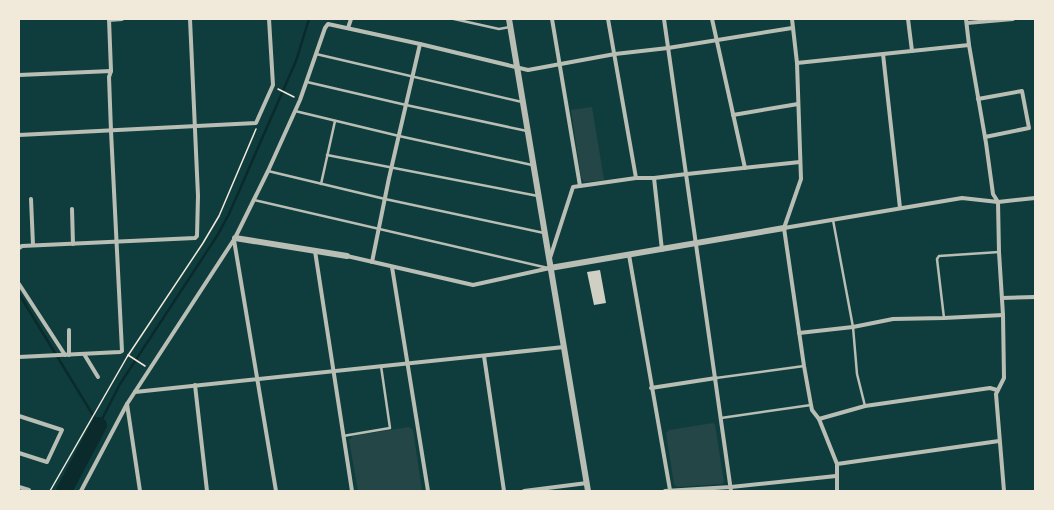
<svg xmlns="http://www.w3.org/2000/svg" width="1054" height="510" font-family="Jost,sans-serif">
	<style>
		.green { fill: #244646 }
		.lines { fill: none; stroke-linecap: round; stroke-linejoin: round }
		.stream { stroke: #0a2a2b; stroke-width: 2.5 }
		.river { stroke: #0a2a2b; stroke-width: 16 }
		.building { fill: #cfcfc3 }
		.path { stroke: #f1e9da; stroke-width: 1.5 }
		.service { stroke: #b8beb3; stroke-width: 2.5 }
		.minor { stroke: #b8beb3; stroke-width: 4 }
		.tertiary { stroke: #b8beb3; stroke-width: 6 }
	</style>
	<rect width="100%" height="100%" fill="#0f3d3e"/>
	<g class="green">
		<polygon points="592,107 604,180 584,182 581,177 571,110"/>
		<polygon points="713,423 715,425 724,482 722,484 677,487 674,484 666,433 669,430"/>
		<polygon points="409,427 413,430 422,491 358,491 349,440 353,436"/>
	</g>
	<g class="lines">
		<g class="stream">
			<polyline points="19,294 99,425"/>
			<polyline points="99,425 120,384 217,236 229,214 296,61 309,19"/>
		</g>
		<polyline class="river" points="64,491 99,425"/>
	</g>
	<polygon class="building" points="600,270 606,303 594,305 587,272"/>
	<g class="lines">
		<g class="path">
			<polyline points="278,89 294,97"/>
			<polyline points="128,355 145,366"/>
			<polyline points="50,491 127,357 203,243 219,216 256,129"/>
		</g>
		<g class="service">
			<polyline points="454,19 499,29 510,27"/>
			<polyline points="316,54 522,102"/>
			<polyline points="307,82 406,105 527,131"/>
			<polyline points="295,111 399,136 532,165"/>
			<polyline points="327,155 538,196"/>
			<polyline points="268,171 385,199 544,233"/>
			<polyline points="321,184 335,121"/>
			<polyline points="254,200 548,268"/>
			<polyline points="833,220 853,327 857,374 865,406"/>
			<polyline points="944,318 937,259 939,256 999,252"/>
			<polyline points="716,378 804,366"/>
			<polyline points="721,418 811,405"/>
			<polyline points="343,436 390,428 381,366"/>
		</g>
		<g class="minor">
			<polyline points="552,19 580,186"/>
			<polyline points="608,19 636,178"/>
			<polyline points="664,19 731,491"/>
			<polyline points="712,19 745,168"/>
			<polyline points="792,19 797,63 801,179 784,228 804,366 811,405 812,410 819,419 837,464 837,491"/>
			<polyline points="908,19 912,51"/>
			<polyline points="966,19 969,45 986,143 993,194 998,202 999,252 1003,315 1004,378 996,394 1004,491"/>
			<polyline points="109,20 122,19"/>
			<polyline points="967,23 1013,19"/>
			<polyline points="348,28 351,19"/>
			<polyline points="883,54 900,208"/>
			<polyline points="797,63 969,45"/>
			<polyline points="19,75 111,71"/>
			<polyline points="978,99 1022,91 1029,128 985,137"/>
			<polyline points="733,115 798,104"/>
			<polyline points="19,135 256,123 273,85 269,19"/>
			<polyline points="654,178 662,250"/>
			<polyline points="31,199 33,245"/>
			<polyline points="72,209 73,244"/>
			<polyline points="784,228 962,198 998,202 1035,198"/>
			<polyline points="234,240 276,491"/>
			<polyline points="19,248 22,246 195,238 197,236 198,196 190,19"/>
			<polyline points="315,251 352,491"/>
			<polyline points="629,255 670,490"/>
			<polyline points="347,256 473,285 550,268"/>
			<polyline points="550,258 573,187 636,178 654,178 687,174 800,162"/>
			<polyline points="372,262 389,178 420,44"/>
			<polyline points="392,267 428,491"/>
			<polyline points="19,284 65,355"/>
			<polyline points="1002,298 1035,297"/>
			<polyline points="69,330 69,355"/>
			<polyline points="799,333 853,327 893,319 944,318 1003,315"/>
			<polyline points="84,354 98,377"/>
			<polyline points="484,356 504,491"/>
			<polyline points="19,357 120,352 122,351 111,131 109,77 111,71 109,19"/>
			<polyline points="195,385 207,491"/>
			<polyline points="651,388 716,378"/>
			<polyline points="135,392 564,347"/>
			<polyline points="127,404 140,491"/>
			<polyline points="19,416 62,430 47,462 19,453"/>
			<polyline points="819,419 865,406 990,388 997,390"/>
			<polyline points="837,464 999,441"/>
			<polyline points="19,487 29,490"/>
			<polyline points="81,491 127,404 235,238 268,171 300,100 325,28 328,24 420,44 528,70 615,54 668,48 792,28"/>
			<polyline points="524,491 587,483"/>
			<polyline points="665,491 731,487 836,476"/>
		</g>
		<g class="tertiary">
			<polyline points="509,19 588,491"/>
			<polyline points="235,238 347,256"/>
			<polyline points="550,268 784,228"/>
		</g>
	</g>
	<rect width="1054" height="510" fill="none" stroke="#f1e9da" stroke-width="40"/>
</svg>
